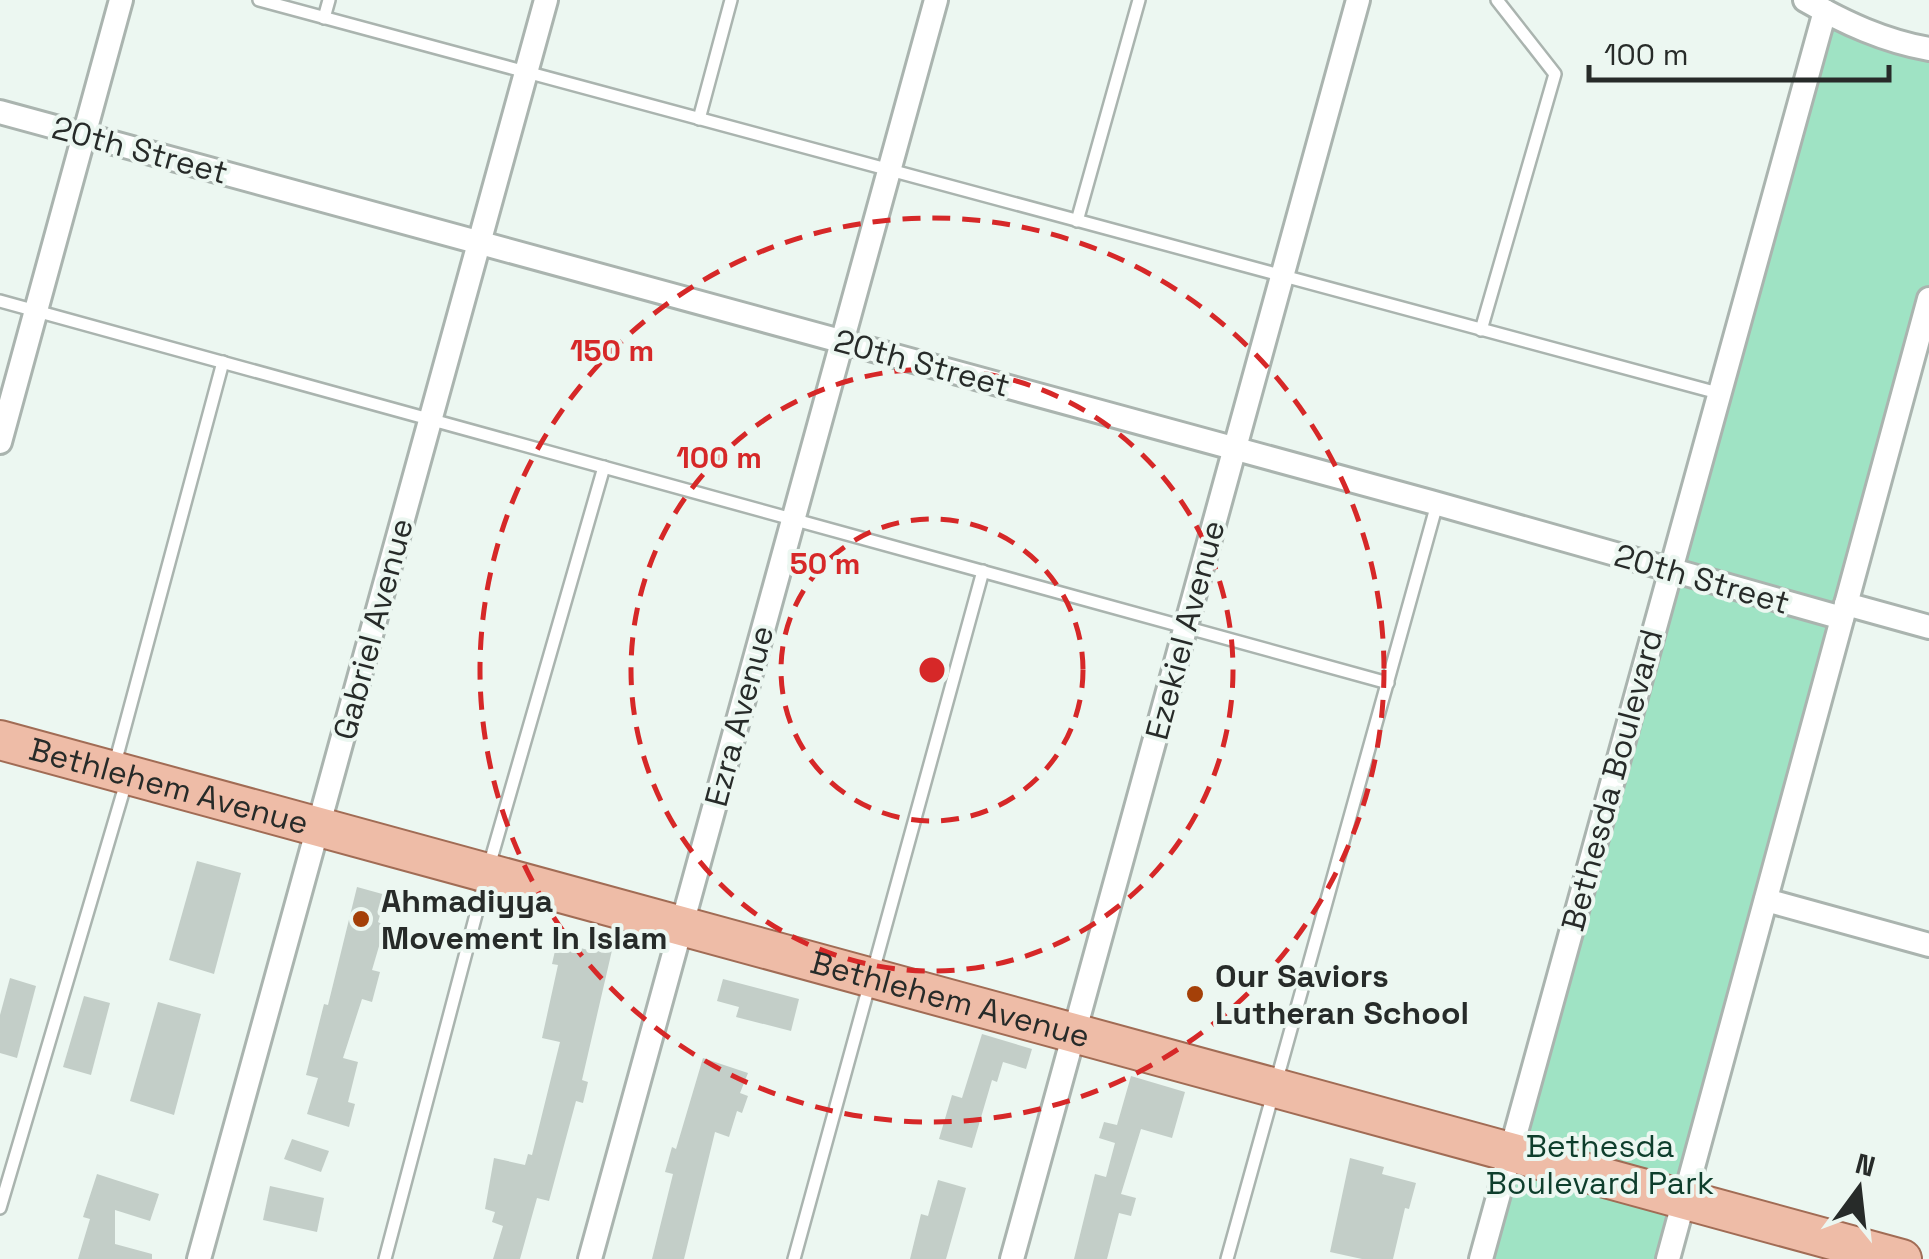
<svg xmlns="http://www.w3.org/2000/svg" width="1929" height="1259" font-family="'Space Grotesk',sans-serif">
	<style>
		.green { fill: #9fe3c4 }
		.building { fill: #c3cec8 }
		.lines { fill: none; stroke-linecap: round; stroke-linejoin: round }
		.service-casing { stroke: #aab4af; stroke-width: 16 }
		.minor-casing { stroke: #aab4af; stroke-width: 28 }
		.primary-casing { stroke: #a16c55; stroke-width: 42 }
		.service { stroke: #fff; stroke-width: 11 }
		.minor { stroke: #fff; stroke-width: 22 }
		.primary { stroke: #eebca7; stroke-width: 38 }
		.ring { fill: none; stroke: #d62828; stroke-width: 5; stroke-dasharray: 18 12 }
		.poi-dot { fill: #a44008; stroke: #ecf7f1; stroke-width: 4 }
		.labels { text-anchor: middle; stroke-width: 8; stroke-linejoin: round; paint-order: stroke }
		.street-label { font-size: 32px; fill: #272b29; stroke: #ecf7f1 }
		.poi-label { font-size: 32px; font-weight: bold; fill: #272b29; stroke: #ecf7f1; text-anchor: start }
		.park-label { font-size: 32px; fill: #0e3e2c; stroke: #ecf7f1 }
		.centre { fill: #d62828; stroke: #ecf7f1; stroke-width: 5 }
		.ring-label { font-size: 30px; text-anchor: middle; font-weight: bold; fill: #d62828; stroke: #ecf7f1; stroke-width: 8; stroke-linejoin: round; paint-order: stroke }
	</style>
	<rect width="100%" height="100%" fill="#ecf7f1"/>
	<polygon class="green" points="1825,12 1929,49 1929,299 1668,1259 1481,1259"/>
	<g class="building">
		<polygon points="197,861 241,873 214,974 169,960"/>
		<polygon points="357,887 386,895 378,922 385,926 372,970 380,972 372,1002 362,999 343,1058 358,1062 348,1102 355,1104 349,1127 307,1114 318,1078 306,1075 324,1004 328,1005"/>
		<polygon points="594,941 613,946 582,1080 588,1082 583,1103 576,1101 549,1201 537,1198 520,1259 493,1259 503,1226 492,1222 495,1212 485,1209 494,1158 525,1165 528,1154 532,1155 560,1042 542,1038 558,965 552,964 557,942 592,951"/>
		<polygon points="10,978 36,986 17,1058 0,1053 0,1015"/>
		<polygon points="723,979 799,999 791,1031 736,1017 739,1007 717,1001"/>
		<polygon points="84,996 110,1003 91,1075 63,1067"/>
		<polygon points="158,1002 201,1014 174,1115 130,1101"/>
		<polygon points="982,1034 1032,1049 1026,1069 1003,1062 997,1082 992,1080 972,1148 939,1139 952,1095 962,1098"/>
		<polygon points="703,1058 748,1073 740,1093 748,1096 742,1113 737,1111 729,1137 715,1132 684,1259 652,1259 673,1174 665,1172 672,1147 676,1149"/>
		<polygon points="1131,1076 1185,1092 1172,1138 1141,1129 1121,1194 1136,1198 1131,1216 1119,1213 1107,1259 1074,1259 1095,1174 1106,1177 1115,1143 1099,1138 1104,1122 1117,1125"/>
		<polygon points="292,1139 329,1151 321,1172 284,1159"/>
		<polygon points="1350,1158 1384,1167 1382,1174 1416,1183 1409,1209 1405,1208 1393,1259 1362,1259 1330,1252"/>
		<polygon points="97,1174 159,1194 150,1221 115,1210 115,1244 152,1254 152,1259 78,1259 90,1219 83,1217"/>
		<polygon points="938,1180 966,1188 946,1259 910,1259 921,1214 928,1216"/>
		<polygon points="270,1186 324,1198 317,1232 263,1220"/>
	</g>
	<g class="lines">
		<g class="service-casing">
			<g id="service">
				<polyline points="259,0 1718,393"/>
				<polyline points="324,18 329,0"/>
				<polyline points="699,119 731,0"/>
				<polyline points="1077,221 1139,0"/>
				<polyline points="0,301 1388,683"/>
				<polyline points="1481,330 1555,74 1497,0"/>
				<polyline points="114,767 223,362"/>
				<polyline points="0,1208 127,779"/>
				<polyline points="385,1259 487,873 604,467"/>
				<polyline points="794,1259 983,571"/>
				<polyline points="1227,1259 1437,504"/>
			</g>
		</g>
		<g class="minor-casing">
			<g id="minor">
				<path d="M 1805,0 C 1845,23 1884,41 1929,49"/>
				<polyline points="0,112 1431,502 1842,618"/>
				<polyline points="0,442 121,0"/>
				<polyline points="1846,604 1929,627"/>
				<polyline points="1766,900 1929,945"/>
				<polyline points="199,1259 546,0"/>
				<polyline points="590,1259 936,0"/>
				<polyline points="1012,1259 1358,0"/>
				<polyline points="1481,1259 1825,11"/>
				<polyline points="1668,1259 1929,299"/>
			</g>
		</g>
		<g class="primary-casing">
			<g id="primary">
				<path id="s1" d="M 0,740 L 1902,1259"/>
			</g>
		</g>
		<use href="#service" class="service"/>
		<use href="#minor" class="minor"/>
		<use href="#primary" class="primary"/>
	</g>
	<g class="ring">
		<circle cx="932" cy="670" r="151"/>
		<circle cx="932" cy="670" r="301"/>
		<circle cx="932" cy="670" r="452"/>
	</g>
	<g class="poi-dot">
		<circle cx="361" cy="919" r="10"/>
		<circle cx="1195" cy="994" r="10"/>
	</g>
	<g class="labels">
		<g class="street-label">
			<text transform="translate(140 150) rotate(15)" y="11">20th Street</text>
			<text transform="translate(922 363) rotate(15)" y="11">20th Street</text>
			<text transform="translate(1702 579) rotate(16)" y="11">20th Street</text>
			<text transform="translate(373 629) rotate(-75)" y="11">Gabriel Avenue</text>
			<text transform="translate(1185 630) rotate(-75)" y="11">Ezekiel Avenue</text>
			<text transform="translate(739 716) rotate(-75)" y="11">Ezra Avenue</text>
			<text transform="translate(1612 780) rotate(-75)" y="11">Bethesda Boulevard</text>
			<text dy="11" stroke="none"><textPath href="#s1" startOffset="175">Bethlehem Avenue</textPath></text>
			<text dy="11" stroke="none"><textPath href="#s1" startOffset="985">Bethlehem Avenue</textPath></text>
		</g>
		<g class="poi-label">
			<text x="381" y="912">Ahmadiyya<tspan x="381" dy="37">Movement In Islam</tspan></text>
			<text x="1215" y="987">Our Saviors<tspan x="1215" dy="37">Lutheran School</tspan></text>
		</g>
		<g class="park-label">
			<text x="1600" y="1157">Bethesda<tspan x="1600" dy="37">Boulevard Park</tspan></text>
		</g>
	</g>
	<circle cx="932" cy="670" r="15" class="centre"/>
	<g class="ring-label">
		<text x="612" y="361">150 m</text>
		<text x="719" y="468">100 m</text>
		<text x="825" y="574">50 m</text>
	</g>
	<g transform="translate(1859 1189) rotate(15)" stroke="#ecf7f1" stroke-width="8" paint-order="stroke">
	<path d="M0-8L18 38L0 25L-18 38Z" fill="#272b29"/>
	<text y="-15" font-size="28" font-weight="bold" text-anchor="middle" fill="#272b29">N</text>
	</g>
	<path d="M1589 65v15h300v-15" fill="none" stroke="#272b29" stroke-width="5"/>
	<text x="1604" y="65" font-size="30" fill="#272b29" stroke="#ecf7f1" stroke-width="8" paint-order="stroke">100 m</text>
</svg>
